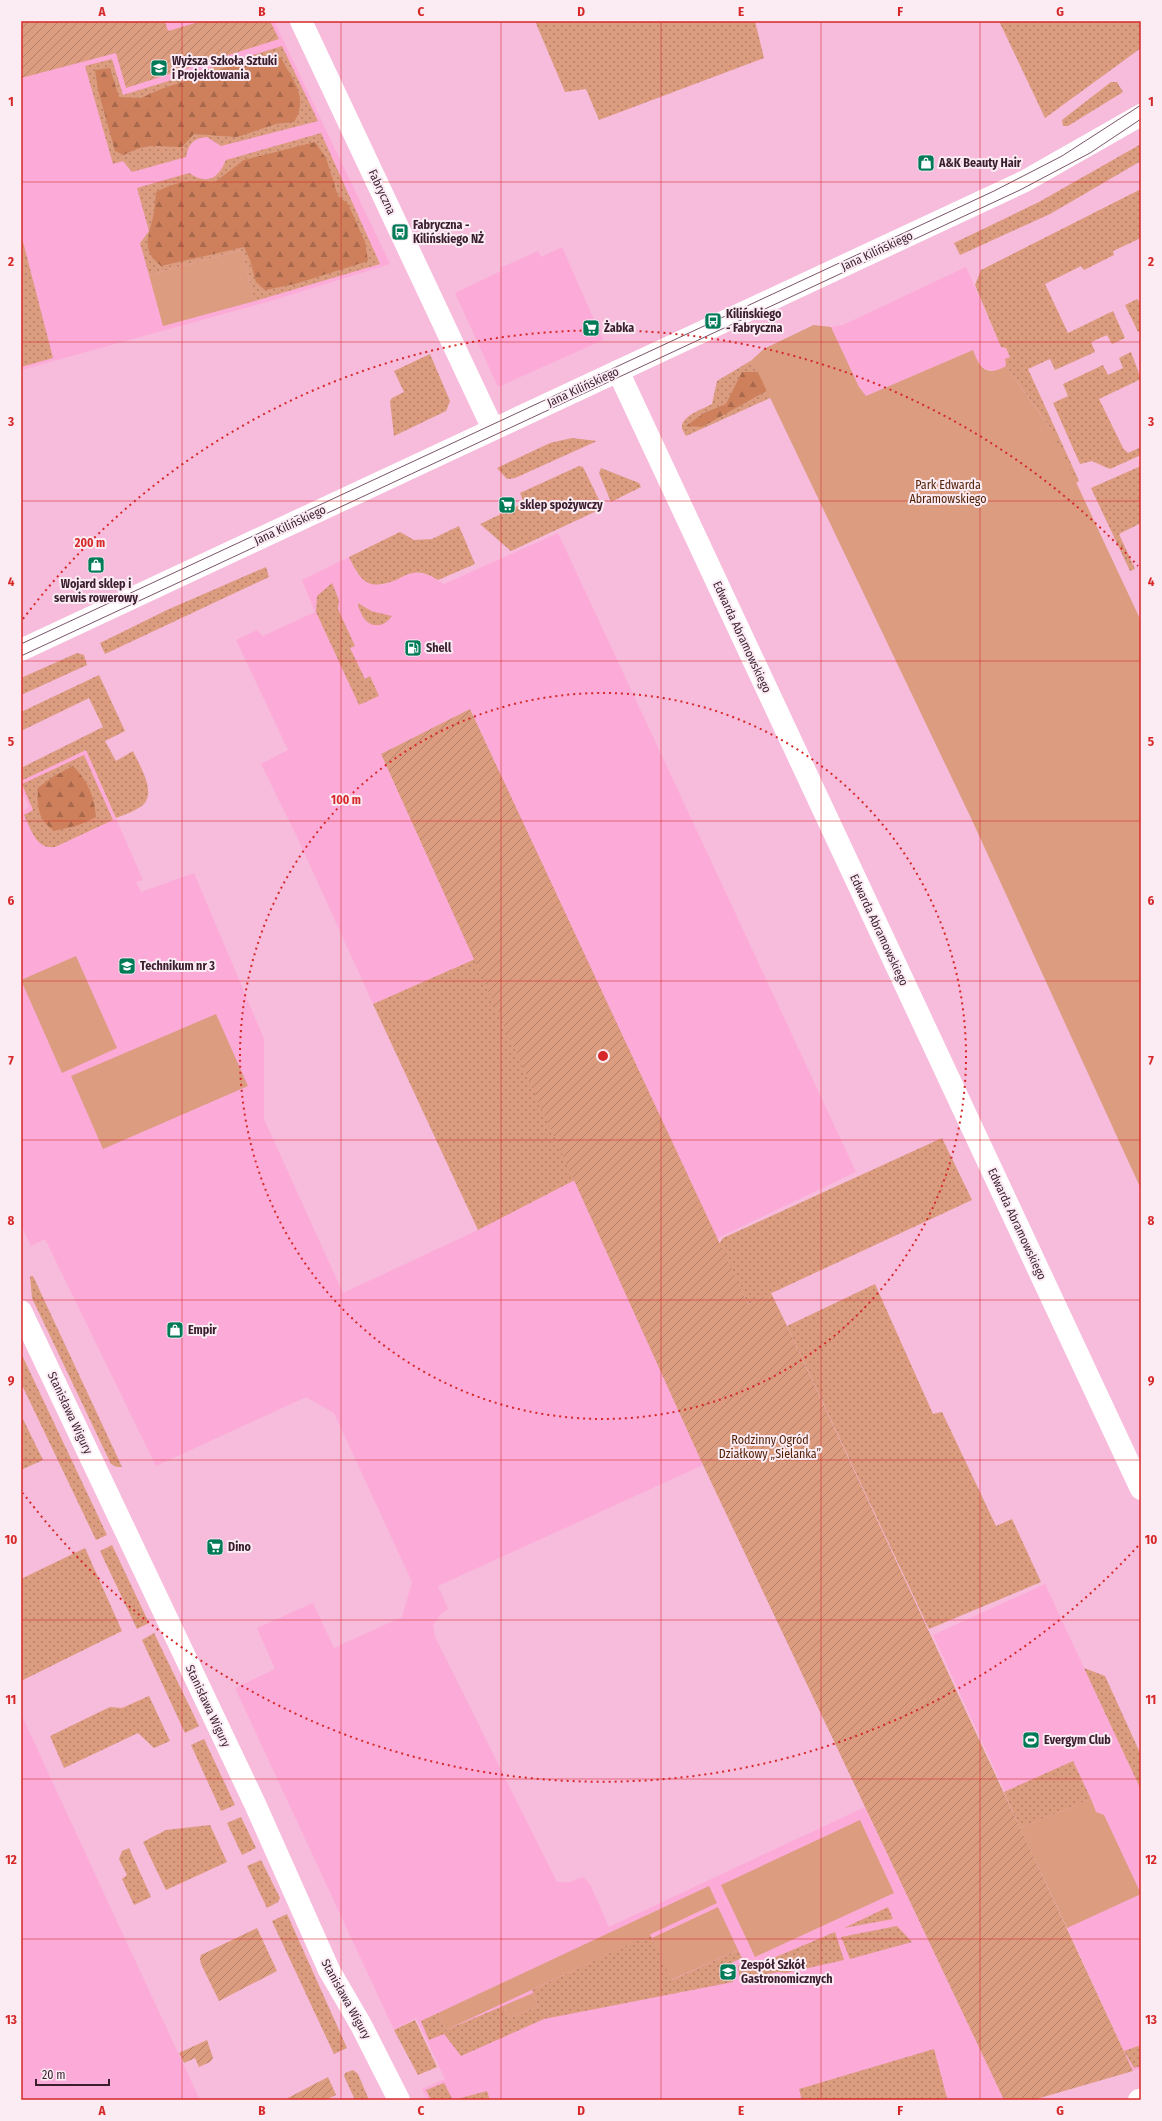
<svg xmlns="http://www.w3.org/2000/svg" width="1162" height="2121" font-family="'Fira Sans Condensed',sans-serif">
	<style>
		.built { fill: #fcabd8 }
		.grass { fill: url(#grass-dots) }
		.forest { fill: url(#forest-firs) }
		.park { fill: #db9c7f }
		.garden { fill: url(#garden-furrows) }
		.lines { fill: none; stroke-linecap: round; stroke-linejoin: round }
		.minor { stroke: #fff; stroke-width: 22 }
		.tram { stroke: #7b546a; stroke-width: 1 }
		.grid { fill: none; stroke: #d62828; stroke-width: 1; stroke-opacity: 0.55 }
		.ring { fill: none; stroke: #d62828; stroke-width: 2; stroke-dasharray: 2 4 }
		.labels { text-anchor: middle; stroke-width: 4; stroke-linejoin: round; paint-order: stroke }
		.poi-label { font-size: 12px; font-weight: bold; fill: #3a1e2e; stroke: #fbebf3; text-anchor: start }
		.street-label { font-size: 12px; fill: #3a1e2e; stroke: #fbebf3 }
		.park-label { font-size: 12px; fill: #501e03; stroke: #fbebf3 }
		.centre { fill: #d62828; stroke: #fbebf3; stroke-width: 2 }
		.ring-label { font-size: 12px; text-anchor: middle; font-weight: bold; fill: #d62828; stroke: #fbebf3; stroke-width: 4; stroke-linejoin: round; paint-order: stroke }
		.neatline { fill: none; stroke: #d62828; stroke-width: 1.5 }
		.grid-label { font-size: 13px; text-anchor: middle; font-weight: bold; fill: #d62828 }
	</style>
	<defs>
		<pattern id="grass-dots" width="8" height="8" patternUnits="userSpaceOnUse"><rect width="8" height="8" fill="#db9c7f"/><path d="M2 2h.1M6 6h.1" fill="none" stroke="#b37f68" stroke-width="1.8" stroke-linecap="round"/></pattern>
		<pattern id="forest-firs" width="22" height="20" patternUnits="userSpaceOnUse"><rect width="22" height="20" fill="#cd805b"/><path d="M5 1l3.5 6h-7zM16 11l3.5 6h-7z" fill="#a7684c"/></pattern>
		<pattern id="garden-furrows" width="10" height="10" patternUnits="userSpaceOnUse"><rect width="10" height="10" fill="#db9c7f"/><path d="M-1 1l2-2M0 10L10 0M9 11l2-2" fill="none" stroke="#b37f68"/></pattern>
	</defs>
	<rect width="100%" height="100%" fill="#f7bbdb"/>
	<g class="built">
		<polygon points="21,21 274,21 390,264 267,302 21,370"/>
		<polygon points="562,247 603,340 498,387 455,293 501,271 500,268 538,251 541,257"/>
		<polygon points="966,267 1001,347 1006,348 1010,357 1005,359 1006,366 996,371 983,369 979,365 973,350 866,396 859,387 831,327 843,325"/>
		<polygon points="558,533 856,1172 716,1239 470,709 381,754 475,959 373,1004 297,837 261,764 288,750 236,640 257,630 263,636 315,612 302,580 349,557 358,575 383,585 414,572 428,575 444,584"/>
		<polygon points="86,750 143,880 136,882 141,892 194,873 264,1039 264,1119 343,1293 478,1230 575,1180 703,1465 438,1586 448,1609 441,1614 433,1625 435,1637 557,1882 570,1882 583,1877 590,1884 609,1927 865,1807 1004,2100 428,2100 422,2089 445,2079 416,2018 394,2030 235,1688 275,1669 257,1628 313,1603 334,1648 402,1617 412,1582 334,1413 306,1397 156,1466 45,1239 31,1246 21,1225 21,812 29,807 21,789 21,781"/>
		<polygon points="1045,1584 1141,1790 1141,2069 1133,2071 933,1635"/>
		<polygon points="21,1714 120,1928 200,2100 21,2100"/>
	</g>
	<g class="grass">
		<polygon points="535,21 755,21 764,58 599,120 586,89 565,92"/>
		<polygon points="999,21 1141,21 1141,48 1045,118"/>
		<path d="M 282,46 L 318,121 L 221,146 L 207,137 C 194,138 188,144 186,157 L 132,172 L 123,161 L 113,164 L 85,66 L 112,59 L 123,95 Z"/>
		<polygon points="1111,82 1117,82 1123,92 1068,126 1063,126 1062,120"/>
		<path d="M 321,133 L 380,264 L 255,301 L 241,250 L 149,275 L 140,243 L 149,231 L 137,188 L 189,173 C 207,185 218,179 226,160 Z"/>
		<polygon points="1141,144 1141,161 1050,214 960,255 954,243 1039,202"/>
		<polygon points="1141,189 1141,238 1113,251 1114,255 1084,270 1081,266 1045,284 1068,333 1113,311 1125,338 1112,344 1107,335 1091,342 1095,352 1055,370 1050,359 1028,369 1079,481 1076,483 1050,428 1006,366 1005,359 1010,357 1006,348 1001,347 975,285 981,270"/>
		<polygon points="21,234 53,358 21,367"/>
		<polygon points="1137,299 1141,303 1141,331 1138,332 1125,305"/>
		<path d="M 814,325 L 848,401 L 777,395 L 686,436 C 685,434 682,430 682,427 C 681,416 705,408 712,404 L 717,381 L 752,360 L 764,349 Z"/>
		<polygon points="1131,352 1141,379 1099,399 1123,448 1128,453 1141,447 1141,455 1110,469 1092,461 1080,464 1053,403 1068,396 1063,384 1103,365 1108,375 1123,368 1119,358"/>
		<polygon points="430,354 450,401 446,411 394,436 390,401 392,398 404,392 394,371"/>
		<polygon points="572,438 597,441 515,478 507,479 497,468 550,443"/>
		<polygon points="579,466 583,467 603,508 511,551 480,524 524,503 520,493"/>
		<polygon points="1141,466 1141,523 1119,534 1135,569 1130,571 1091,488"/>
		<polygon points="601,468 639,483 641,487 611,502 599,473"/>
		<path d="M 459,526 L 475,564 L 438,580 C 431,576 422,571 414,573 C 408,573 402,577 396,580 C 368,591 361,582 349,557 L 400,532 L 414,540 L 432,539 Z"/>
		<polygon points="266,567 269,577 105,654 100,643 167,610"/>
		<polygon points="332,583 339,600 338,609 355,646 350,648 365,679 370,676 379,696 359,705 316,612 317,596"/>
		<path d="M 358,603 L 371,611 L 392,616 C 384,628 369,629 362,615 C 360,611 358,607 358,603 Z"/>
		<polygon points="77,653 84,655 87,665 21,695 21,678"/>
		<path d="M 99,675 L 125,731 L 105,741 L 116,761 L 133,751 C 139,765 156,790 144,804 C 138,810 124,815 116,818 L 86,750 L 21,781 L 21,768 L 103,727 L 89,698 L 21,731 L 21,712 Z"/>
		<path d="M 84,755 L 113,820 L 55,847 C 36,850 31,829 24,815 L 33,810 L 22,784 Z"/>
		<polygon points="475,959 575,1180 478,1230 373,1004"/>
		<polygon points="942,1138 972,1200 748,1304 719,1244 723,1238"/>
		<polygon points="30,1276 33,1276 122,1467 117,1467 111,1464 32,1298"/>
		<polygon points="875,1284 933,1414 942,1412 996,1526 1012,1519 1041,1582 929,1629 787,1326"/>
		<polygon points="21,1353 107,1535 96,1540 21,1383"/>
		<polygon points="21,1415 43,1460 21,1470"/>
		<polygon points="112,1545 149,1623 137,1629 100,1551"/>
		<polygon points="85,1548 122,1631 21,1681 21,1579"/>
		<polygon points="154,1633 199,1726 185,1733 142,1640"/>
		<polygon points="1084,1668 1105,1676 1141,1755 1141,1790"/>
		<polygon points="149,1696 170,1741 154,1748 138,1733 64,1768 50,1736 110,1707 122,1708"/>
		<polygon points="204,1739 235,1805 221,1811 191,1745"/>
		<polygon points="1073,1761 1091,1799 1020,1828 1004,1792"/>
		<polygon points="241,1817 256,1848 242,1855 227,1823"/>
		<polygon points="210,1825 227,1862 166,1890 143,1842 166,1830"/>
		<polygon points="129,1848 151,1897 134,1905 122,1879 127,1875 119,1859 122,1851"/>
		<polygon points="261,1860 280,1898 278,1902 267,1908 247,1866"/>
		<polygon points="888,1907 893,1919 844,1928"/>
		<polygon points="287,1914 347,2048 334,2054 272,1921"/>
		<polygon points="897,1926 912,1942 850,1959 841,1937"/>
		<polygon points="835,1932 844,1960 786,1973 778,1972 740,1980 738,1966 748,1961 752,1967"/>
		<polygon points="650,1934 672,1980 738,1950 742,1958 731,1963 733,1982 544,2019 461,2056 444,2034 429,2040 421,2021 438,2013 446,2030 503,2006 509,2019 538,2006 532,1990"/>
		<polygon points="415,2020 437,2067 418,2075 394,2030"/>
		<polygon points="1141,2045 1141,2066 1134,2068 1124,2051"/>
		<polygon points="934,2049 947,2098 938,2100 802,2100 799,2089"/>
		<polygon points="353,2070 358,2074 369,2100 355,2100 344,2076 345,2073"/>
		<polygon points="444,2083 453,2100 487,2091 490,2100 431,2100 426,2090"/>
	</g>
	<g class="forest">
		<path d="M 272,54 L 281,58 C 293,80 309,98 294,122 L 276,124 L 237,137 L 194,134 L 182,147 C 157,147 147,142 124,155 L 115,151 L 98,90 L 95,70 L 110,68 L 119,97 L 141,98 L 161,89 L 251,59 Z"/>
		<path d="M 315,142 L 326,158 L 338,196 L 348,204 L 365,242 L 368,261 L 295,284 L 265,290 L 256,282 L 250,260 L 244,247 L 161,266 C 141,250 148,239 153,217 C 155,209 155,201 156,192 C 177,181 191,180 215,182 L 244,160 Z"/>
		<polygon points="742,372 762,372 777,385 702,427 686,426 704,413 726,404"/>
		<path d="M 73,766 C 88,781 94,796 96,817 L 79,825 L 54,831 C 38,819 37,808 38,788 L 54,776 Z"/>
	</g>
	<g class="park">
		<polygon points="241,250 255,301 163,326 149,275"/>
		<path d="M 814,325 L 831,327 L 859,387 L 866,396 L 973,350 C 980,369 986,377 1006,366 L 1052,431 L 1141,621 L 1141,1189 L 971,818 L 752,360 L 764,349 Z"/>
		<polygon points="76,956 117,1048 62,1073 21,980"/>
		<polygon points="216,1014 248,1086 103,1149 71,1076"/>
		<polygon points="1091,1799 1096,1812 1104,1815 1141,1894 1067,1928 1020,1828"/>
		<polygon points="860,1820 894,1893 755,1957 721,1885"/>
		<polygon points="709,1886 717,1903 446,2030 438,2013"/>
		<polygon points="718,1907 738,1950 671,1980 652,1938"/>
		<polygon points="533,1993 538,2006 509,2019 503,2006"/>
	</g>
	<g class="garden">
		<polygon points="21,21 165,21 168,31 202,21 270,21 279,39 126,88 116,53 21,78"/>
		<polygon points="470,709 748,1304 771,1293 787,1326 1133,2071 1033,2100 1004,2100 703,1465 381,754"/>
		<polygon points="257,1928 277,1971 219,2001 201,1964 200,1959 201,1955"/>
		<polygon points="207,2040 213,2058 210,2062 199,2067 195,2058 184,2063 179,2053"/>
		<polygon points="328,2077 336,2095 325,2100 284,2100"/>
	</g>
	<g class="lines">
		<g class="minor">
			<polyline points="301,21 493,429"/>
			<polyline points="618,371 1141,1489"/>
			<polyline points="21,650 1025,181 1141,115"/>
			<polyline points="21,1311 255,1804 329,1970 361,2025 399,2100"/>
			<polyline points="1139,2100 1141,2100"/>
		</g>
		<g class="tram">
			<polyline points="21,644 994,191 1062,156 1141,105"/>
			<polyline points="21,656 1020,190 1090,153 1141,119"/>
		</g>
	</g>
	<path class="grid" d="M 182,21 L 182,2100M 341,21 L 341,2100M 501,21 L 501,2100M 661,21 L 661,2100M 821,21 L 821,2100M 980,21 L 980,2100M 21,182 L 1141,182M 21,342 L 1141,342M 21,501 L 1141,501M 21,661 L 1141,661M 21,821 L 1141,821M 21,981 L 1141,981M 21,1140 L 1141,1140M 21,1300 L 1141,1300M 21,1460 L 1141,1460M 21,1620 L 1141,1620M 21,1779 L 1141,1779M 21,1939 L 1141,1939"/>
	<g class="ring">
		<circle cx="603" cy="1056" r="363"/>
		<path d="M1138 1546A726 726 0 0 1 23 1493M23 619A726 726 0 0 1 1138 566"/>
	</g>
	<defs>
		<g id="university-square" transform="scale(0.9)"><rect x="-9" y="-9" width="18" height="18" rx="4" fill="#007b58" stroke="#fbebf3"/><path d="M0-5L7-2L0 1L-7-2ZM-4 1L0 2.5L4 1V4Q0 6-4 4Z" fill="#fff"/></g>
		<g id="shop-square" transform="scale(0.9)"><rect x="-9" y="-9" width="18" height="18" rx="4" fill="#007b58" stroke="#fbebf3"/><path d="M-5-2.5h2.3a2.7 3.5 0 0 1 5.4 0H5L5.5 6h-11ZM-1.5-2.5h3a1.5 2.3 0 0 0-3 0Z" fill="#fff"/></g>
		<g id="bus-square" transform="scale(0.9)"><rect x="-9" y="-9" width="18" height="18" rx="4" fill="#007b58" stroke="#fbebf3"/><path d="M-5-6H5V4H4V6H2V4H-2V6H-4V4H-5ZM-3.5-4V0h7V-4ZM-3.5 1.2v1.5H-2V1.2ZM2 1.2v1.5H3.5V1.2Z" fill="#fff"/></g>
		<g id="supermarket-square" transform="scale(0.9)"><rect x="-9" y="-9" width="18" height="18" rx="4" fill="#007b58" stroke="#fbebf3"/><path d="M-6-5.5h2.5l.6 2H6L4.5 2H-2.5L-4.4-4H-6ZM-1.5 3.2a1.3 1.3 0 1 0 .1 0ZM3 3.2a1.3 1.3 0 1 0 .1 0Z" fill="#fff"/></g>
		<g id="fuel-square" transform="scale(0.9)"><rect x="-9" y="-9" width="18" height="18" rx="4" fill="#007b58" stroke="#fbebf3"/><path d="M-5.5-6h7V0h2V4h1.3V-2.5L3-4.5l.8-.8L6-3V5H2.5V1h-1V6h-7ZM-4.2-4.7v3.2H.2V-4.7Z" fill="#fff"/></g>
		<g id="school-square" transform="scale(0.9)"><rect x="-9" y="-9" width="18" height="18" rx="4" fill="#007b58" stroke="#fbebf3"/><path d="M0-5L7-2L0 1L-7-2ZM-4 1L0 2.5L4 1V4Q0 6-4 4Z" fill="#fff"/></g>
		<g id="stadium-square" transform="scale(0.9)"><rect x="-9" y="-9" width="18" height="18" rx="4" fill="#007b58" stroke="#fbebf3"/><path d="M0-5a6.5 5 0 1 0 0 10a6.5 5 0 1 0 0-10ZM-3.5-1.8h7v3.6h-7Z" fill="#fff"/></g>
	</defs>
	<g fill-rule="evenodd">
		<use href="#university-square" x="159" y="68"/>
		<use href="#shop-square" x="926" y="163"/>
		<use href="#bus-square" x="400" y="232"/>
		<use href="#bus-square" x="713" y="321"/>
		<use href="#supermarket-square" x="591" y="328"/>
		<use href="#supermarket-square" x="507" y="505"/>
		<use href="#shop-square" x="96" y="565"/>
		<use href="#fuel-square" x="413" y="648"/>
		<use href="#school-square" x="127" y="966"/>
		<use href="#shop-square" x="175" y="1330"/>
		<use href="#supermarket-square" x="215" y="1547"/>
		<use href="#stadium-square" x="1031" y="1740"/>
		<use href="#school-square" x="728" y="1972"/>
	</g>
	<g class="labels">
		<g class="poi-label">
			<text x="172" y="65">Wyższa Szkoła Sztuki<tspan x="172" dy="14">i Projektowania</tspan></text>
			<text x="939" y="167">A&amp;K Beauty Hair</text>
			<text x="413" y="229">Fabryczna -<tspan x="413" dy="14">Kilińskiego NŻ</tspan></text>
			<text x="726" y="318">Kilińskiego<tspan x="726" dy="14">- Fabryczna</tspan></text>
			<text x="604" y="332">Żabka</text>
			<text x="520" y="509">sklep spożywczy</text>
			<text x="96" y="588" text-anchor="middle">Wojard sklep i<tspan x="96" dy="14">serwis rowerowy</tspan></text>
			<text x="426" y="652">Shell</text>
			<text x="140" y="970">Technikum nr 3</text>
			<text x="188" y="1334">Empir</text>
			<text x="228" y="1551">Dino</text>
			<text x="1044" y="1744">Evergym Club</text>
			<text x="741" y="1969">Zespół Szkół<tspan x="741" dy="14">Gastronomicznych</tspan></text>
		</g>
		<g class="street-label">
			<text transform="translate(382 192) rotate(65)" y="4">Fabryczna</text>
			<text transform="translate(877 251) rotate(-25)" y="4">Jana Kilińskiego</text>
			<text transform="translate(583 387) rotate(-25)" y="4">Jana Kilińskiego</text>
			<text transform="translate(290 525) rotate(-25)" y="4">Jana Kilińskiego</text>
			<text transform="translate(742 637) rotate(65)" y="4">Edwarda Abramowskiego</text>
			<text transform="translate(879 930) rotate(65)" y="4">Edwarda Abramowskiego</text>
			<text transform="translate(1017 1224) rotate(65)" y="4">Edwarda Abramowskiego</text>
			<text transform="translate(70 1413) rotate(65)" y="4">Stanisława Wigury</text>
			<text transform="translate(208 1706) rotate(65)" y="4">Stanisława Wigury</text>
			<text transform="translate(346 1999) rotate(61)" y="4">Stanisława Wigury</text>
		</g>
		<g class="park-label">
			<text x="948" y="489">Park Edwarda<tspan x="948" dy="14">Abramowskiego</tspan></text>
			<text x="770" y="1444">Rodzinny Ogród<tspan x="770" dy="14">Działkowy „Sielanka”</tspan></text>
		</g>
	</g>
	<circle cx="603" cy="1056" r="6" class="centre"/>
	<g class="ring-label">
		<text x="90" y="547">200 m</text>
		<text x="346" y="804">100 m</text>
	</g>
	<rect width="1162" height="2121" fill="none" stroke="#fbebf3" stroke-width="44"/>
	<path d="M36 2079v6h73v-6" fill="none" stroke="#3a1e2e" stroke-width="2"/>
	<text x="42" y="2079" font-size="12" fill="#3a1e2e" stroke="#fbebf3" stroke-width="3" paint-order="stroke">20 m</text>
	<rect x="22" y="22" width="1118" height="2077" class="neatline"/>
	<g class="grid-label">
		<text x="102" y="16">A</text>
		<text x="262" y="16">B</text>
		<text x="421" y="16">C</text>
		<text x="581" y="16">D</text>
		<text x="741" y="16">E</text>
		<text x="900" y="16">F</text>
		<text x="1060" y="16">G</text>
		<text x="11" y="106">1</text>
		<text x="1151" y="106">1</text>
		<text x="11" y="266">2</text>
		<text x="1151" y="266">2</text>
		<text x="11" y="426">3</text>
		<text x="1151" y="426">3</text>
		<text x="11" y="586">4</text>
		<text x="1151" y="586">4</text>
		<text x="11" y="746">5</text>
		<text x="1151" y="746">5</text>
		<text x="11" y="905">6</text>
		<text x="1151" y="905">6</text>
		<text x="11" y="1065">7</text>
		<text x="1151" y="1065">7</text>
		<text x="11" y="1225">8</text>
		<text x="1151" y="1225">8</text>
		<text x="11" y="1385">9</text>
		<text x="1151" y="1385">9</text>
		<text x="11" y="1544">10</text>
		<text x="1151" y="1544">10</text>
		<text x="11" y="1704">11</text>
		<text x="1151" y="1704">11</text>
		<text x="11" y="1864">12</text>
		<text x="1151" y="1864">12</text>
		<text x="11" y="2024">13</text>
		<text x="1151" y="2024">13</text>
		<text x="102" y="2115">A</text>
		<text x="262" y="2115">B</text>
		<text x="421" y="2115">C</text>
		<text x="581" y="2115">D</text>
		<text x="741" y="2115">E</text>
		<text x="900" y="2115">F</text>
		<text x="1060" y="2115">G</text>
	</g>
</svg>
